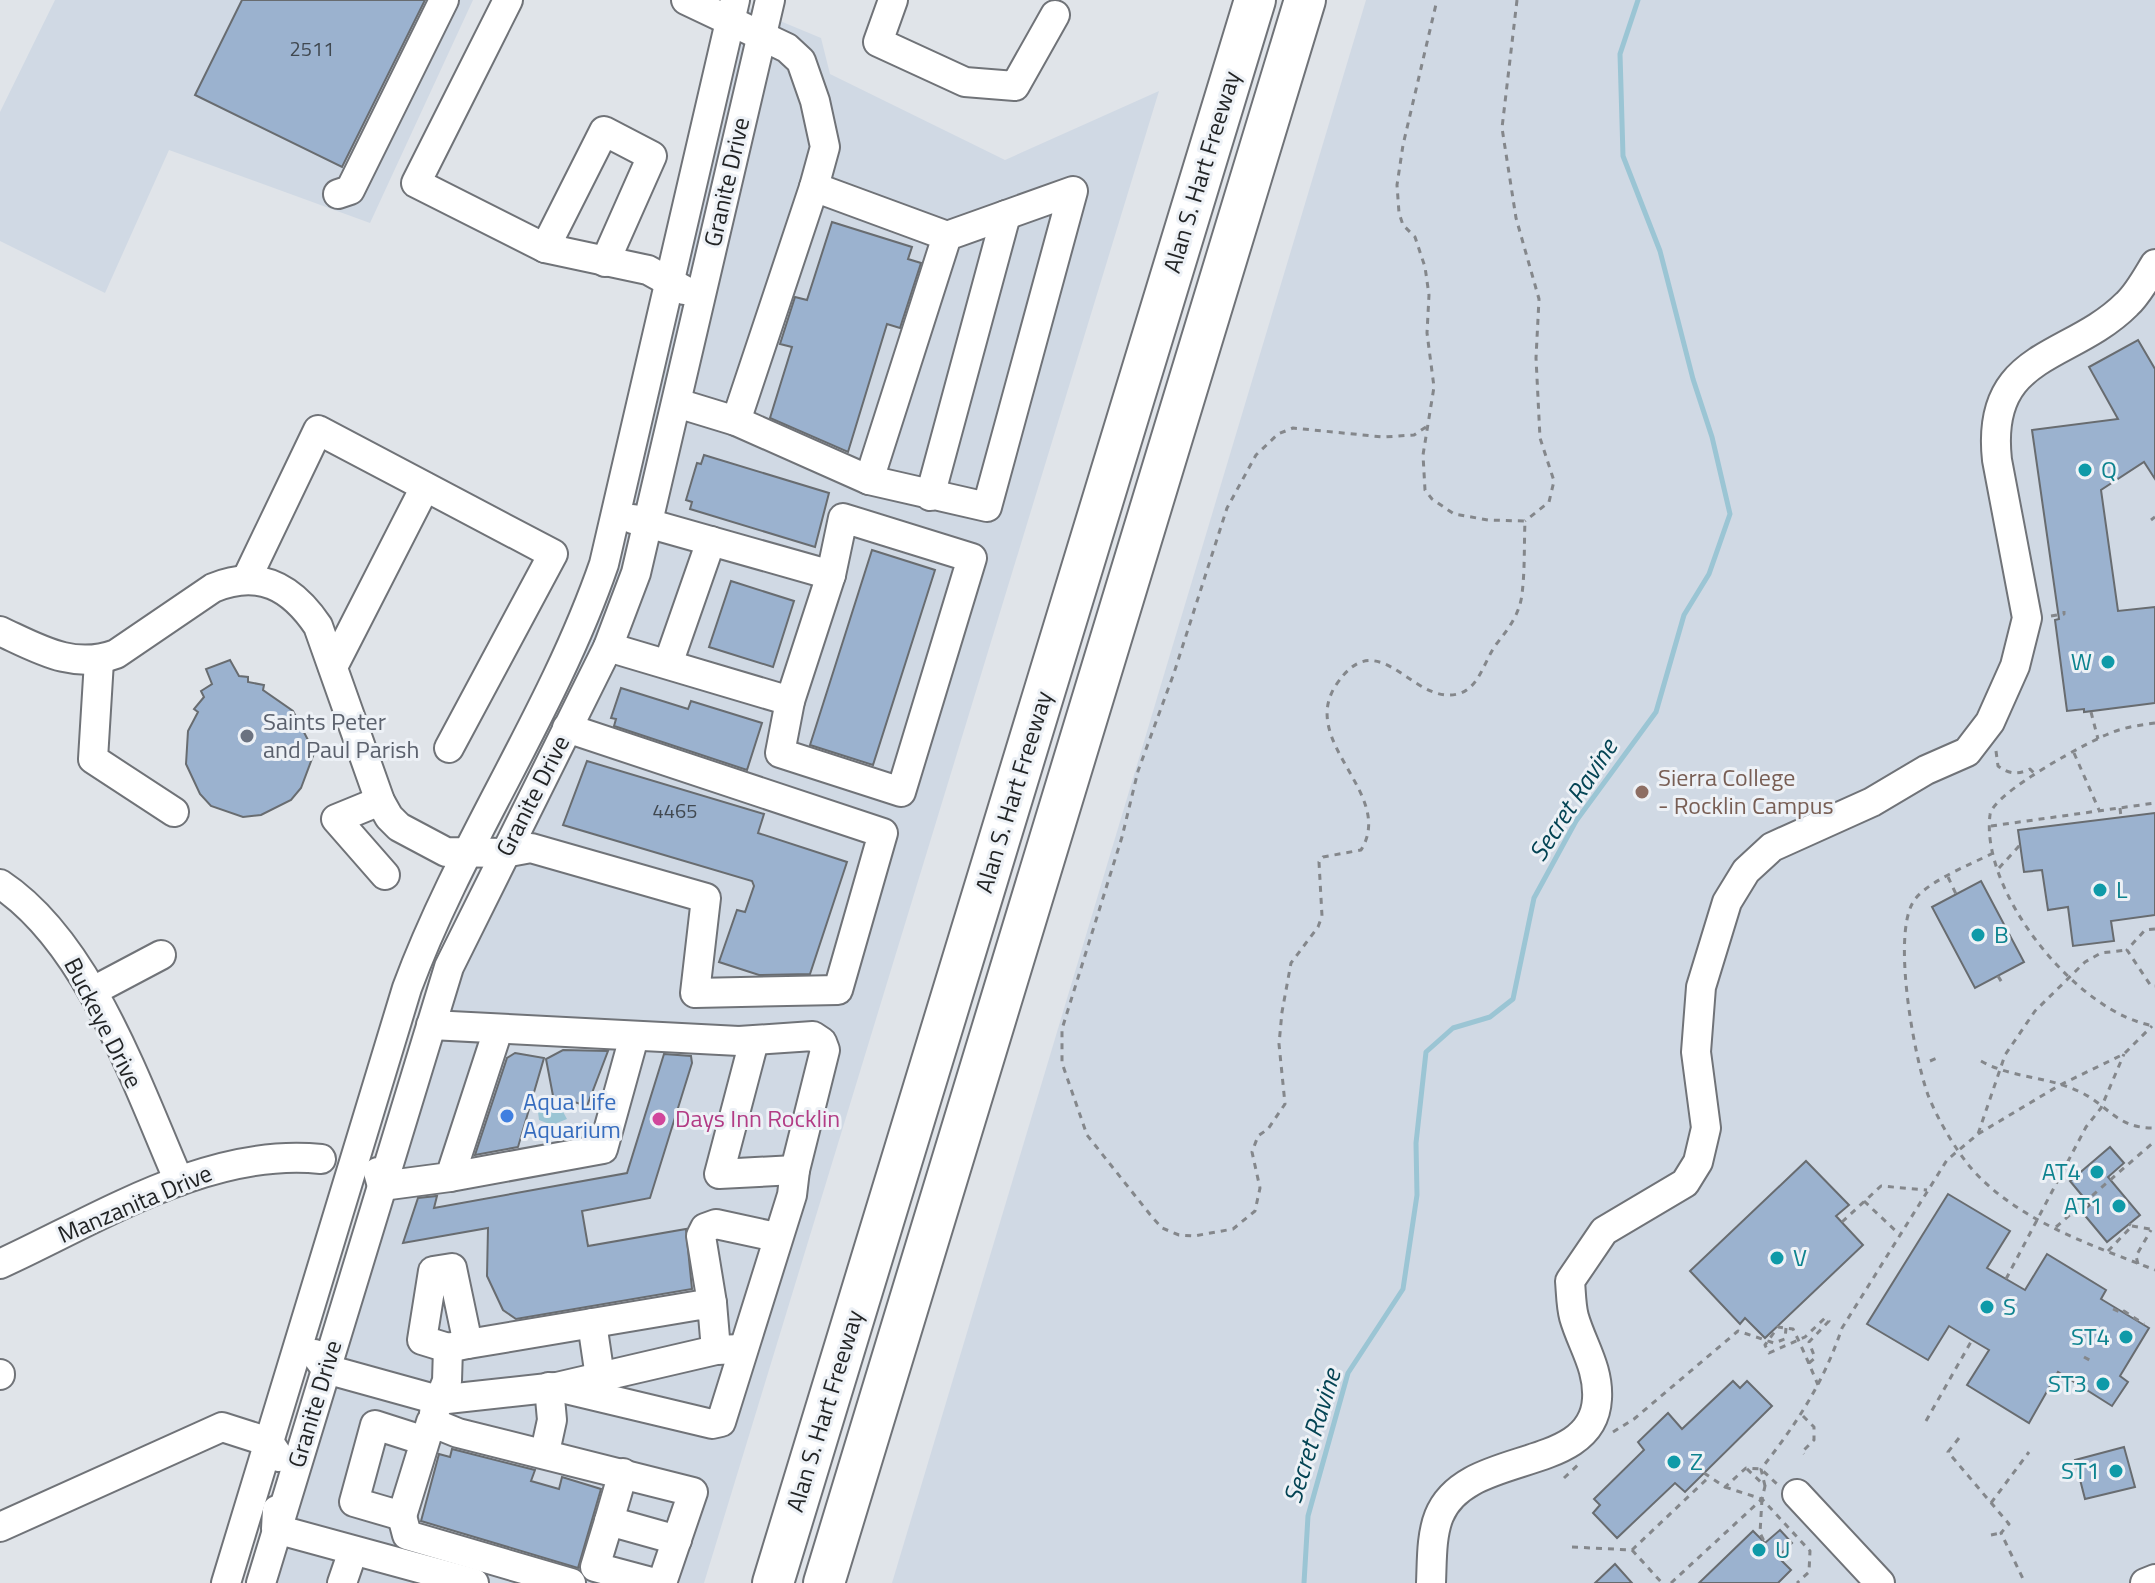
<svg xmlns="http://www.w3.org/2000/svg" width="2155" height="1583" font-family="'Titillium Web',sans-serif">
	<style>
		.built { fill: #d0d9e4 }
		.water { fill: #9bc5d4 }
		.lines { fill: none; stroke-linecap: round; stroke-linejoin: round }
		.stream { stroke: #9bc5d4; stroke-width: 5 }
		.building { fill: #9bb2cf; stroke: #686c70; stroke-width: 2 }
		.minor-casing { stroke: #707378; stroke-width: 32 }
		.highway-casing { stroke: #707378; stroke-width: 44 }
		.path { stroke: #84878b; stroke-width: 3; stroke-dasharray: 6 6; stroke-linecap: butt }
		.minor { stroke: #fff; stroke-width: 28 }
		.highway { stroke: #fff; stroke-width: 40 }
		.culture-dot { fill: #0f9aa8; stroke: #edf1f6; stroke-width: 3 }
		.worship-dot { fill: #6b7280; stroke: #edf1f6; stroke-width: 3 }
		.education-dot { fill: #8d6e63; stroke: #edf1f6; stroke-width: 3 }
		.shop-dot { fill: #3f7fe0; stroke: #edf1f6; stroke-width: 3 }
		.hotel-dot { fill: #d1479c; stroke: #edf1f6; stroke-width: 3 }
		.labels { text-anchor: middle; stroke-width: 6; stroke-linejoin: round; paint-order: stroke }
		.number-label { font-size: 20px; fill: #404850 }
		.street-label { font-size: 24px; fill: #222425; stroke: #edf1f6 }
		.culture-label { font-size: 24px; fill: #0d838f; stroke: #edf1f6; text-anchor: start }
		.worship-label { font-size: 24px; fill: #5b616d; stroke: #edf1f6; text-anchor: start }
		.education-label { font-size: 24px; fill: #785e54; stroke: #edf1f6; text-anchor: start }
		.shop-label { font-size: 24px; fill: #366cbe; stroke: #edf1f6; text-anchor: start }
		.hotel-label { font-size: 24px; fill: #b23c85; stroke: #edf1f6; text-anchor: start }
		.water-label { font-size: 26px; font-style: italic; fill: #044454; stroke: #edf1f6 }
	</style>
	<rect width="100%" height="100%" fill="#e0e4e9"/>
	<g class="built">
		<polygon points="55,0 473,0 370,223 169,150 105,293 0,241 0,112"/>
		<polygon points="1366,0 2155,0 2155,1583 892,1583"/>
		<polygon points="749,8 821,38 830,74 1005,160 1159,91 704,1583 270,1583 434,967 572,686 622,545"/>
	</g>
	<polygon class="water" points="546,1109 553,1113 562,1110 567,1119 552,1125 539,1120 538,1112"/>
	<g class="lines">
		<polyline class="stream" points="1304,1583 1308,1516 1348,1373 1403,1289 1417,1195 1416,1143 1426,1052 1453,1028 1490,1017 1513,999 1534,898 1576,821 1656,712 1684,615 1709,574 1730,514 1712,437 1693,379 1660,251 1623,156 1620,54 1638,0"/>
	</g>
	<g class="building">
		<polygon points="242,0 425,0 342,167 195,95"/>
		<polygon points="832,222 912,247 908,259 921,263 900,328 887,324 848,452 770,418 792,347 780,344 795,297 807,300"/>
		<polygon points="2138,340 2155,369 2155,479 2144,462 2101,490 2118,611 2155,607 2155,703 2084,712 2084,709 2067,711 2055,620 2059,619 2032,430 2118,419 2089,367"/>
		<polygon points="704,455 829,493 815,547 690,509 692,502 686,500 697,463 701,464"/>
		<polygon points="872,550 935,570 873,765 810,745"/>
		<polygon points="731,581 794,601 773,667 709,647"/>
		<polygon points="230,660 239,676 248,677 248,682 264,685 263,690 293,711 308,740 309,756 313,756 301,788 291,800 261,815 243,817 211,806 200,794 186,764 188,731 198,712 194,709 204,697 201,691 212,684 206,669"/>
		<polygon points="621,688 688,709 691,701 762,723 747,770 614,726 616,719 611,718"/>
		<polygon points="587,761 764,814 758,833 847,862 810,974 759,975 719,962 737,910 745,912 754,886 752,881 563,825"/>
		<polygon points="2155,813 2155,915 2111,921 2114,941 2073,946 2068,907 2048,910 2042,870 2024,872 2018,830"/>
		<polygon points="1981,881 2024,962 1975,988 1932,907"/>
		<polygon points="563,1050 608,1051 587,1106 565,1099 554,1101 546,1059"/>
		<polygon points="515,1053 544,1058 518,1147 475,1155 507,1058"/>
		<polygon points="664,1054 691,1056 692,1063 650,1198 582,1211 588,1246 686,1229 692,1289 516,1319 503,1310 487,1276 488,1228 403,1243 418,1198 437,1196 434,1208 627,1173"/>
		<polygon points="2110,1147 2124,1163 2108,1177 2140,1215 2107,1242 2082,1212 2090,1205 2070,1181"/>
		<polygon points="1806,1161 1849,1205 1836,1216 1863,1245 1765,1338 1745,1318 1740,1324 1690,1271"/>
		<polygon points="1948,1194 2010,1231 1987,1268 2025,1290 2047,1254 2106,1290 2101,1299 2149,1328 2120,1376 2128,1382 2112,1406 2058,1372 2029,1423 1967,1385 1989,1350 1972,1340 1949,1326 1928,1360 1867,1324"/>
		<polygon points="1733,1381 1740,1388 1747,1381 1772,1406 1685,1492 1675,1483 1617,1538 1593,1513 1600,1505 1594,1499 1644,1450 1638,1442 1668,1413 1682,1429"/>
		<polygon points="2124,1447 2135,1487 2085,1499 2075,1460"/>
		<polygon points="452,1449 535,1470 531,1481 559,1489 562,1477 601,1489 578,1568 421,1521 439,1454 450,1457"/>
		<polygon points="1780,1530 1792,1543 1778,1557 1791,1570 1778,1583 1699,1583 1753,1531 1765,1543"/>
		<polygon points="1615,1564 1632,1583 1595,1583"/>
	</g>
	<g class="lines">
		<g class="minor-casing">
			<g id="minor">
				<polyline points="508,0 416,183 545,248 648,270 684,290"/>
				<polyline points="686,0 787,48 801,61 815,101 825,147 814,187 947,236 1073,191 987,507 869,480 947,236"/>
				<polyline points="893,0 878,42 965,82 1015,86 1055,15"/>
				<polyline points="338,194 350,190 444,0"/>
				<polyline points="545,248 604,131 652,156 605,262"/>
				<polyline points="677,403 736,421 869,480"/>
				<polyline points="736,421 814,187"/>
				<polyline points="930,496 1006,215"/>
				<polyline points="247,578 318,430 553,554 449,748"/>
				<path d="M 0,631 C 39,649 73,670 116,654 L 213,588 C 259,569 291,586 318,626 L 380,801 L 389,817 L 399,827 L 446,852 L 504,853 L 531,848 L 706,898 L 695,993 L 838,990 L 883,833 L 567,728"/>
				<polyline points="608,647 790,701 780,753 901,792 972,558 843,518 831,575 633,519"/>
				<polyline points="99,661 93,759 174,812"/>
				<polyline points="668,664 711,541"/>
				<polyline points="333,667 425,487"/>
				<polyline points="790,701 831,575"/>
				<polyline points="380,801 336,819 385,875"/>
				<path d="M 0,884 C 89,943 137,1085 179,1181"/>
				<polyline points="93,991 161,955"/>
				<polyline points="431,1025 739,1041 813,1036 822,1042 825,1050 795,1170 792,1195 721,1422 712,1424 557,1387"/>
				<polyline points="754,1041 719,1174 795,1170"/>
				<polyline points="378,1172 382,1186 450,1177 498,1030"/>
				<polyline points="450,1177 603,1149 634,1037"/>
				<path d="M 0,1264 C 98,1219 209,1147 321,1159"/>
				<polyline points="712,1303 701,1236 705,1228 716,1224 776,1237"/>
				<polyline points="592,1323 600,1377"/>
				<polyline points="448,1348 422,1340 433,1271 452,1268 468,1344 712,1303 716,1350"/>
				<polyline points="315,1354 326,1369 438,1400 557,1387 716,1350 742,1349"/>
				<polyline points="0,1374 0,1375"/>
				<polyline points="434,1413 447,1381 448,1348 467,1344"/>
				<polyline points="425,1441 375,1425 354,1502 402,1516 431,1422 458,1433 693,1492 662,1583"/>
				<polyline points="545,1452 552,1420 549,1387"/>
				<polyline points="1797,1494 1880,1583"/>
				<polyline points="277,1510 276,1529 474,1583"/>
				<polyline points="402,1516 407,1535 571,1583"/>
				<polyline points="609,1521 623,1473"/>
				<polyline points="0,1527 222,1427 269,1442 279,1457"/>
				<path d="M 226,1583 L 407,988 C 461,842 553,712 604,564 L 735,0"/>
				<polyline points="261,1583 449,967 608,647 636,573 770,0"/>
				<polyline points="342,1583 353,1551"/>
				<polyline points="655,1583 595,1567 609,1521 677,1540"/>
				<path d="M 1431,1583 C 1432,1562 1431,1536 1439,1516 C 1466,1448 1593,1475 1597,1399 C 1599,1368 1582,1345 1574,1317 C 1571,1306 1571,1292 1570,1281 L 1604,1231 L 1685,1183 L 1698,1162 L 1706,1128 L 1696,1052 L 1701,987 L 1727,902 L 1746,871 L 1772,847 L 1872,802 L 1926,770 L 1967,752 L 1990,722 L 2015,666 L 2027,618 L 1997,460 C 1985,351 2070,361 2127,304 C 2138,294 2147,277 2155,264"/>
				<polyline points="2145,1583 2155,1579"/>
			</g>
		</g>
		<g class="highway-casing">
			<g id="highway">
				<polyline points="773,1583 1255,0"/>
				<polyline points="824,1583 1305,0"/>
			</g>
		</g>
		<g class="path">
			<polyline points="1517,0 1502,128 1516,218 1539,299 1536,358 1540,438 1554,481 1549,502 1525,521"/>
			<path d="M 1426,427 L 1414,435 L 1383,437 L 1293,428 L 1278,434 L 1256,455 L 1227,508 L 1174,673 L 1138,771 L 1122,837 L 1062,1029 L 1062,1063 L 1087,1135 L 1152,1217 L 1162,1228 L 1179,1235 L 1194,1236 L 1233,1229 L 1255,1211 L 1260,1188 L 1252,1152 L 1258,1136 L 1268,1129 L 1285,1104 L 1279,1044 L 1282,1012 L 1291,963 L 1318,927 L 1322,916 L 1319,862 L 1323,857 L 1361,850 C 1396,794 1298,743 1336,685 C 1375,626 1406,692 1446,695 C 1480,697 1482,661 1498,642 C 1509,628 1520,613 1522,594 C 1525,570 1524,545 1525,521 L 1488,520 L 1454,514 L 1432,499 L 1425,490 L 1423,455 L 1434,387 L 1427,333 L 1429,295 L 1425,267 L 1415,237 L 1403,225 L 1399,213 L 1397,185 L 1403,145 L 1437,0"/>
			<polyline points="2151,520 2155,517"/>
			<polyline points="2051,616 2064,614 2064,611"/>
			<polyline points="2091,712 2098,739"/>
			<path d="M 2155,723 C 2141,725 2126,727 2113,732 C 2091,740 1992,793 1990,815 C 1980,893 2079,1015 2155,1026"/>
			<path d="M 1996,751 L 1998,766 C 2009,774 2018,775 2030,769 L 2034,773"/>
			<polyline points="2074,753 2099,810"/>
			<polyline points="2120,808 2121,817"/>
			<polyline points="1991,826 2155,803"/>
			<path d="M 1993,853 C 1972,864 1922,883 1912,904 C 1893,941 1914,1056 1928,1095 C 1937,1118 1955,1149 1971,1168 C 2017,1221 2092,1245 2155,1270"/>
			<polyline points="1999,868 2020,845"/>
			<polyline points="1948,877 1956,894"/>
			<polyline points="2155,929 2145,930 2127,950 2151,986 2155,986"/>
			<polyline points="1998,976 2004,986"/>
			<polyline points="1930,1061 1937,1058"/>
			<path d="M 1981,1061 C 2011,1078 2046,1076 2078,1091 C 2108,1104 2116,1129 2155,1128"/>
			<polyline points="1978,1134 2060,1085 2124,1054 2152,1026"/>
			<polyline points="1864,1201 1899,1234"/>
			<polyline points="1842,1222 1881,1186 1927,1190"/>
			<polyline points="2132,1226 2155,1230"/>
			<polyline points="2056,1227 2155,1141"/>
			<polyline points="2108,1251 2132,1226 2129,1224"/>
			<polyline points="2138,1264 2136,1256 2151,1230"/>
			<polyline points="2006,1279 2086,1127 2101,1108 2124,1054"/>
			<polyline points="2113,1309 2122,1313 2124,1311 2144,1324"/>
			<polyline points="2084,1357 2093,1362"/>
			<path d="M 1809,1363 L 1815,1358 L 1809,1342 L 1829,1321 L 1825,1318 L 1805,1337 L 1769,1353 L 1765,1345 L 1778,1327 L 1793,1329 C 1802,1347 1810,1366 1818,1385"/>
			<polyline points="2070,1378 2080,1383"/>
			<polyline points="1803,1416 1814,1427 1814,1440 1802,1452 1804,1454"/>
			<polyline points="1926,1421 1972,1340"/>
			<polyline points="1613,1432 1634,1419 1738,1331 1774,1343 1785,1339 1786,1328"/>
			<polyline points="1959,1438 1948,1452 2009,1524 2001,1533 2025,1583"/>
			<polyline points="1704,1473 1725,1487 1746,1468 1761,1469 1778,1485"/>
			<polyline points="1564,1478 1579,1464"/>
			<path d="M 1765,1486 L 1761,1469 C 1797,1423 1823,1384 1842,1328 L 1947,1160 L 1978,1134 L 2005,1055 L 2035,1011 L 2085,962 L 2101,953 L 2127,950"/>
			<polyline points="1725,1487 1762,1499 1810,1551 1809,1572 1797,1583"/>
			<polyline points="1762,1499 1760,1533 1765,1543"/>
			<polyline points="1991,1503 2029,1452"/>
			<polyline points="1991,1535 2001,1533"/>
			<polyline points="1572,1547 1632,1550 1708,1478"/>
			<polyline points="1632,1550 1662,1583"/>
			<polyline points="1671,1583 1762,1499 1765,1486 1746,1468"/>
		</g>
		<use href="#minor" class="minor"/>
		<use href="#highway" class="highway"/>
	</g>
	<g class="culture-dot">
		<circle cx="2085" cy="470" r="8"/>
		<circle cx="2108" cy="662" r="8"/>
		<circle cx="2100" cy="890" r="8"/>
		<circle cx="1978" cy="935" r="8"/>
		<circle cx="2097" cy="1172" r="8"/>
		<circle cx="2119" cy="1206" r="8"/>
		<circle cx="1777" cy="1258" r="8"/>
		<circle cx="1987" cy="1307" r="8"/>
		<circle cx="2126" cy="1337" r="8"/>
		<circle cx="2103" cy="1384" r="8"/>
		<circle cx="1674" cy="1462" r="8"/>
		<circle cx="2116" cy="1471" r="8"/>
		<circle cx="1759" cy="1550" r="8"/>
	</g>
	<circle class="worship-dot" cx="247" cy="736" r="8"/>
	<circle class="education-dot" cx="1642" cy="792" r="8"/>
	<circle class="shop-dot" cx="507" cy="1116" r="8"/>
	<circle class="hotel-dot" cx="659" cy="1119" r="8"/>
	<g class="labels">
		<g class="number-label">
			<text x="312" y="56">2511</text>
			<text x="675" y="818">4465</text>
		</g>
		<g class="street-label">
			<text transform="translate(1202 172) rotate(-73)" y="8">Alan S. Hart Freeway</text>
			<text transform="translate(727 182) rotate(-77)" y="8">Granite Drive</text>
			<text transform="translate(1014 792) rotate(-73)" y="8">Alan S. Hart Freeway</text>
			<text transform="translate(533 796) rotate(-63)" y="8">Granite Drive</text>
			<text transform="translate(103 1023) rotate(63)" y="8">Buckeye Drive</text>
			<text transform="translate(135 1204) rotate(-23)" y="8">Manzanita Drive</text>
			<text transform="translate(315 1404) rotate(-73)" y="8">Granite Drive</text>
			<text transform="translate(825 1411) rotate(-73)" y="8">Alan S. Hart Freeway</text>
		</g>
		<g class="culture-label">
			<text x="2101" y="478">Q</text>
			<text x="2092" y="670" text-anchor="end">W</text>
			<text x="2116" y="898">L</text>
			<text x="1994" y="943">B</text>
			<text x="2081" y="1180" text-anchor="end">AT4</text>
			<text x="2103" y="1214" text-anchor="end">AT1</text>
			<text x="1793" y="1266">V</text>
			<text x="2003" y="1315">S</text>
			<text x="2110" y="1345" text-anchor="end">ST4</text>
			<text x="2087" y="1392" text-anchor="end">ST3</text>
			<text x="1690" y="1470">Z</text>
			<text x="2100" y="1479" text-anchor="end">ST1</text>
			<text x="1775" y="1558">U</text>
		</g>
		<g class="worship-label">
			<text x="263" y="730">Saints Peter<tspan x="263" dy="28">and Paul Parish</tspan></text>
		</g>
		<g class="education-label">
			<text x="1658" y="786">Sierra College<tspan x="1658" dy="28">- Rocklin Campus</tspan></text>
		</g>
		<g class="shop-label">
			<text x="523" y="1110">Aqua Life<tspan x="523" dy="28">Aquarium</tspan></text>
		</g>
		<g class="hotel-label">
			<text x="675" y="1127">Days Inn Rocklin</text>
		</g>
		<g class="water-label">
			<text transform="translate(1573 800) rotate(-57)" y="9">Secret Ravine</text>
			<text transform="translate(1312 1436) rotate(-73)" y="9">Secret Ravine</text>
		</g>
	</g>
</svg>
